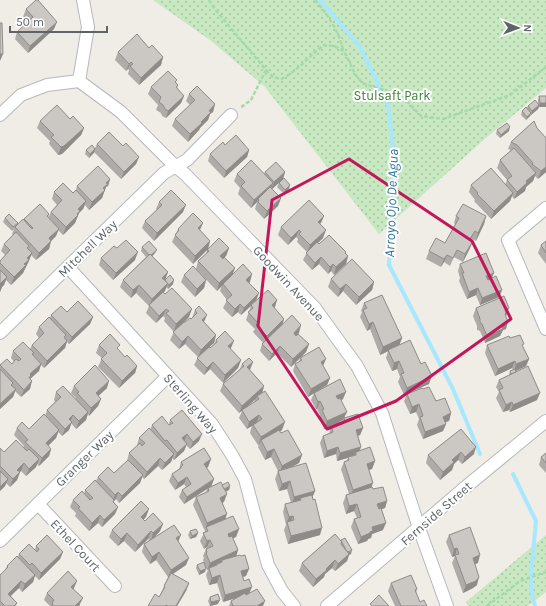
<svg xmlns="http://www.w3.org/2000/svg" width="546" height="606" font-family="Karla,sans-serif">
	<style>
		.green { fill: url(#green-dots) }
		.lines { fill: none; stroke-linecap: round; stroke-linejoin: round }
		.stream { stroke: #a7e8ff; stroke-width: 4 }
		.minor-casing { stroke: #b6b9bd; stroke-width: 14 }
		.path { stroke: #a4dba9; stroke-width: 2.5; stroke-dasharray: 4 2; stroke-linecap: butt }
		.minor { stroke: #fff; stroke-width: 12 }
		.wall { fill: #afaba8; fill-rule: evenodd }
		.shaded-wall { fill: #8e8b88 }
		.building { fill: #cbc7c3; stroke: #8e8b88 }
		.marked { fill: none; stroke: #c2185b; stroke-width: 3; stroke-linejoin: round }
		.labels { text-anchor: middle; stroke-width: 4; stroke-linejoin: round; paint-order: stroke }
		.park-label { font-size: 13px; fill: #3a8230; stroke: #fff }
		.street-label { font-size: 13px; fill: #5d6367; stroke: #fff }
		.water-label { font-size: 14px; font-style: italic; fill: #36789b; stroke: #fff }
	</style>
	<defs>
		<pattern id="green-dots" width="8" height="8" patternUnits="userSpaceOnUse"><rect width="8" height="8" fill="#c8e8c1"/><path d="M2 2h.1M6 6h.1" fill="none" stroke="#a6c0a1" stroke-width="1.8" stroke-linecap="round"/></pattern>
	</defs>
	<rect width="100%" height="100%" fill="#f0ece6"/>
	<g class="green">
		<polygon points="153,0 546,0 546,88 487,137 379,234 265,87 210,40"/>
		<polygon points="546,535 546,592 528,606 468,606 466,602"/>
	</g>
	<g class="lines">
		<g class="stream">
			<polyline points="320,0 360,47 388,105 394,159 389,265 453,389 480,454"/>
			<polyline points="513,474 536,521 531,574 532,595 535,606"/>
		</g>
		<g class="minor-casing">
			<g id="minor">
				<polyline points="79,81 121,112 175,166 185,174 315,308 357,366 382,413 419,528 447,606"/>
				<polyline points="79,81 88,27 83,0"/>
				<polyline points="0,115 21,95 47,85 79,81"/>
				<polyline points="546,208 508,240 546,329"/>
				<polyline points="68,267 212,424 232,455 245,479 268,565 282,591 294,606"/>
				<polyline points="0,333 164,173 187,160 231,115"/>
				<polyline points="38,504 115,586"/>
				<polyline points="0,541 168,376"/>
				<polyline points="327,606 462,490 546,421"/>
			</g>
		</g>
		<g class="path">
			<polyline points="209,0 214,8 266,70 251,100 240,108"/>
			<path d="M 315,0 C 328,15 339,31 343,50"/>
			<path d="M 266,70 L 273,77 L 281,79 C 298,71 309,56 324,45 L 334,46 L 344,51 L 355,74 L 362,83 L 402,96 L 421,116 L 443,119 L 510,95 L 546,67"/>
			<polyline points="487,606 520,581 546,572"/>
		</g>
		<use href="#minor" class="minor"/>
	</g>
	<g class="wall">
		<polygon points="26,9 54,29 28,53 15,39 17,32 28,22 23,17"/>
		<polygon points="149,48 163,57 161,65 139,85 128,74 129,70 128,69 126,71 115,60 118,52"/>
		<polygon points="176,82 178,85 177,89 184,96 181,103 166,118 162,116 161,113 156,110 158,105 148,94 151,87"/>
		<polygon points="189,94 215,104 213,112 210,114 208,120 200,128 199,130 188,142 172,126 175,119 190,105 186,101"/>
		<polygon points="539,96 546,107 539,107 538,109 531,115 526,120 521,115 522,111 527,108 528,106 538,104 538,100"/>
		<polygon points="70,119 84,128 81,135 62,154 58,155 49,144 50,141 37,128 40,121"/>
		<polygon points="534,121 546,172 538,179 535,176 533,181 526,187 525,191 514,199 512,196 510,201 491,219 474,201 475,200 469,192 471,185 505,185 507,180 497,168 500,160 511,150 508,149 511,142"/>
		<polygon points="497,130 509,131 500,138 496,134"/>
		<polygon points="97,144 139,157 136,164 121,179 94,152 89,158 85,154 86,150 95,148"/>
		<polygon points="225,145 249,150 247,157 224,178 208,161 210,154"/>
		<polygon points="265,172 285,172 283,179 289,189 284,194 277,187 279,183 280,182 272,189 281,198 278,206 264,219 255,209 257,202 251,208 238,194 240,188 234,181 237,174 264,174"/>
		<polygon points="110,179 108,186 106,187 102,198 89,210 85,205 83,209 79,213 75,223 63,235 58,230 56,236 51,241 49,249 36,260 31,255 23,273 11,285 6,280 4,285 2,287 0,292 0,261 5,255 1,251 4,244 13,235 12,234 14,229 12,231 3,222 5,218 18,224 24,220 24,219 49,214 48,218 51,212 57,205 52,199 54,192 73,193 76,190 77,186"/>
		<polygon points="159,202 183,212 154,241 142,228 145,221 157,210 156,209"/>
		<polygon points="324,216 320,224 323,238 318,243 319,244 346,253 348,256 346,264 334,275 331,271 328,274 319,264 312,270 303,260 307,252 297,242 298,239 296,237 288,245 278,235 281,227"/>
		<polygon points="456,216 486,216 484,224 476,241 472,239 471,240 470,248 463,262 454,257 450,266 444,262 441,267 426,259 429,251 445,243 455,224 454,223"/>
		<polygon points="178,229 200,231 210,241 208,249 193,264 172,242"/>
		<polygon points="546,241 546,264 538,253 541,245"/>
		<polygon points="142,247 155,253 152,256 168,272 165,280 173,284 168,289 166,287 165,291 163,293 189,317 184,322 185,322 192,318 195,310 204,322 216,335 214,343 209,347 210,348 214,345 216,340 231,348 230,349 241,360 238,368 223,383 210,369 204,375 194,365 198,357 185,344 179,349 170,340 174,332 164,321 165,318 163,316 156,323 146,313 149,306 136,293 131,298 120,287 123,280 146,257 141,251"/>
		<polygon points="117,248 135,260 113,280 99,265 101,258"/>
		<polygon points="229,248 226,256 224,257 235,268 232,275 250,282 249,283 256,301 277,300 274,308 284,319 282,325 299,333 296,336 309,344 306,352 291,367 277,353 269,361 260,351 262,344 263,343 253,332 255,329 246,320 251,306 241,315 238,312 232,317 223,308 227,300 220,291 222,285 217,291 196,269 198,261 206,254 207,250"/>
		<polygon points="460,264 492,278 502,290 499,297 480,305 476,295 467,299 459,281 460,278 458,271"/>
		<polygon points="184,275 206,280 204,288 195,297 181,282"/>
		<polygon points="331,279 374,282 372,290 356,305 343,291 338,297 328,287"/>
		<polygon points="364,303 402,338 399,345 429,384 410,392 423,389 451,413 449,421 445,422 446,424 443,431 423,439 417,425 419,419 416,412 410,414 404,401 407,394 404,395 398,382 400,377 397,369 392,371 386,358 388,351 380,355 370,329 367,331 360,317 362,312 361,311"/>
		<polygon points="476,308 506,316 506,329 503,330 500,336 485,343 480,331 477,330 477,326 473,316"/>
		<polygon points="67,312 93,317 90,324 69,344 67,342 65,348 44,368 41,365 39,371 30,379 30,389 21,397 15,391 13,397 0,409 0,365 12,364 14,362 11,358 13,351 30,349 32,345 39,338 36,334 39,327 50,318 51,315"/>
		<polygon points="510,338 523,347 529,359 526,366 515,371 537,400 510,412 509,410 503,412 496,398 499,392 496,387 499,380 509,375 510,371 513,370 512,368 495,376 485,353 487,345"/>
		<polygon points="99,345 118,350 125,357 137,366 135,373 119,388 98,367 102,358 96,353"/>
		<path d="M 300,358 L 323,366 L 330,378 L 327,385 L 320,389 L 343,399 L 341,400 L 345,418 L 363,428 L 360,435 L 358,436 L 361,447 L 360,450 L 375,461 L 372,469 L 369,470 L 372,487 L 373,489 L 387,501 L 385,508 L 382,509 L 383,530 L 372,534 L 371,538 L 368,539 L 367,541 L 358,544 L 351,527 L 354,519 L 357,518 L 354,511 L 346,514 L 343,503 L 346,495 L 349,494 L 341,469 L 344,462 L 347,460 L 348,458 L 337,461 L 336,454 L 324,458 L 320,443 L 323,436 L 329,434 L 331,426 L 324,429 L 319,417 L 320,415 L 317,409 L 316,409 L 311,400 L 314,393 L 308,397 L 293,371 L 295,364 L 299,362 ZM 343,420 L 342,422 L 332,425 Z"/>
		<path d="M 253,362 L 250,370 L 264,386 L 262,392 L 282,430 L 280,431 L 281,433 L 302,455 L 299,463 L 290,468 L 315,491 L 312,498 L 320,535 L 288,544 L 284,530 L 286,525 L 283,512 L 285,504 L 291,503 L 287,489 L 279,491 L 275,479 L 278,471 L 271,457 L 265,460 L 258,447 L 259,444 L 258,445 L 250,433 L 252,425 L 247,429 L 239,418 L 242,411 L 239,413 L 220,391 L 223,384 L 240,369 L 242,364 ZM 256,399 L 254,402 L 244,409 Z"/>
		<polygon points="74,386 107,388 98,396 101,399 98,406 89,416 88,414 86,420 76,429 71,423 69,430 62,436 58,432 56,438 48,446 51,449 49,456 39,466 37,464 36,467 26,476 21,471 20,472 17,480 10,487 6,483 5,486 0,491 0,448 4,452 23,447 24,446 14,435 17,428 29,429 45,416 47,410 55,402 54,400 56,392 75,399 76,398 71,393"/>
		<polygon points="170,420 199,441 190,449 186,445 184,451 174,460 172,458 171,462 162,470 158,466 144,479 142,477 140,483 119,503 116,499 114,501 114,502 118,507 115,514 102,527 98,523 89,531 75,516 76,513 70,507 73,500 84,494 85,490 96,481 98,477 114,473 127,461 129,453 137,446 137,445 139,438 150,430 152,425 169,424"/>
		<polygon points="461,429 474,454 462,464 458,460 454,464 452,470 440,480 426,463 428,455"/>
		<polygon points="546,453 546,473 539,465 541,457"/>
		<polygon points="211,459 208,467 206,468 214,479 211,486 222,485 230,486 229,490 225,492 224,502 222,503 226,519 239,529 236,537 233,538 238,550 236,556 246,576 243,577 244,581 249,593 263,606 229,606 231,601 236,598 223,602 217,583 209,585 206,575 208,570 207,570 204,563 205,572 199,575 196,568 197,565 204,562 203,560 204,558 203,556 206,549 207,548 207,547 204,549 200,541 205,531 193,505 196,497 206,492 207,489 184,504 179,497 182,490 186,487 184,484 175,490 169,481 172,474 179,469 181,462"/>
		<polygon points="146,517 143,520 145,521 163,524 160,531 153,538 178,541 186,565 173,574 189,583 186,591 177,606 148,606 159,597 161,593 164,586 168,577 156,560 150,564 142,552 144,544 150,540 148,539 135,552 124,541 118,546 109,537 112,530"/>
		<polygon points="190,531 198,533 196,537 190,539 188,535"/>
		<polygon points="335,534 351,554 349,555 347,561 335,571 332,568 325,574 324,577 313,587 299,571 302,563"/>
		<polygon points="449,535 478,563 475,564 477,585 473,588 463,593 452,563 455,556 452,557 446,542"/>
		<polygon points="36,546 63,552 60,559 39,580 35,576 33,582 22,592 19,588 11,596 17,603 16,606 0,606 0,575 5,570 7,566 18,557 19,554 35,550"/>
		<polygon points="391,583 417,589 416,593 420,602 427,606 395,606 388,591"/>
		<polygon points="74,588 74,589 80,605 79,606 50,606 44,600 47,593"/>
		<polygon points="210,597 218,604 210,606 208,601"/>
	</g>
	<g class="shaded-wall">
		<polygon points="57,22 54,29 28,53 30,46"/>
		<polygon points="0,54 3,54 0,61"/>
		<polygon points="163,57 161,65 139,85 141,78"/>
		<polygon points="131,62 128,69 126,71 129,64"/>
		<polygon points="184,96 181,103 166,118 168,111"/>
		<polygon points="540,103 546,103 546,107 539,107 538,109 531,115 532,111 539,106"/>
		<polygon points="215,104 213,112 210,114 208,120 200,128 199,130 188,142 190,134 201,122 209,111"/>
		<polygon points="531,113 530,116 526,120 527,117"/>
		<polygon points="510,127 509,131 500,138 501,135"/>
		<polygon points="84,128 81,135 62,154 58,155 61,147"/>
		<polygon points="95,149 94,153 89,158 90,154"/>
		<polygon points="249,150 247,157 224,178 226,171"/>
		<polygon points="139,157 136,164 121,179 124,172"/>
		<polygon points="546,167 546,172 538,179 541,171"/>
		<polygon points="285,172 283,179 271,190 274,182"/>
		<polygon points="536,173 533,181 526,187 525,191 514,199 517,192 526,181"/>
		<polygon points="110,179 108,186 106,187 102,198 89,210 92,202 106,183"/>
		<polygon points="273,183 270,190 258,199 257,202 251,208 254,200"/>
		<polygon points="290,185 289,189 284,194 285,190"/>
		<polygon points="513,193 510,201 491,219 494,211"/>
		<polygon points="281,198 278,206 264,219 267,211"/>
		<polygon points="86,201 83,209 79,213 75,223 63,235 66,227 78,209"/>
		<polygon points="186,205 183,212 154,241 157,233"/>
		<polygon points="324,216 321,223 315,229 318,222"/>
		<polygon points="486,216 484,224 476,241 478,233"/>
		<polygon points="203,223 200,230 198,228"/>
		<polygon points="59,229 56,236 46,246 49,238"/>
		<polygon points="299,230 296,237 288,245 291,238"/>
		<polygon points="326,230 323,238 307,253 310,245"/>
		<polygon points="51,241 49,249 36,260 39,253"/>
		<polygon points="210,241 208,249 193,264 195,256"/>
		<polygon points="473,241 470,248 463,262 465,254"/>
		<polygon points="229,248 226,256 217,264 220,256"/>
		<polygon points="157,250 155,253 149,260 150,256"/>
		<polygon points="138,252 135,260 113,280 116,273"/>
		<polygon points="32,253 29,261 23,273 11,285 14,277 27,258"/>
		<polygon points="447,255 444,262 441,267 444,259"/>
		<polygon points="348,256 346,264 334,275 336,267"/>
		<polygon points="321,257 319,264 312,270 315,263"/>
		<polygon points="333,264 331,271 328,274 330,267"/>
		<polygon points="235,268 232,276 217,291 219,283"/>
		<polygon points="168,272 165,280 159,285 162,278"/>
		<polygon points="494,273 491,280 483,283 486,276"/>
		<polygon points="252,274 250,282 244,287 246,280"/>
		<polygon points="7,277 4,285 2,287 0,292 0,284"/>
		<polygon points="174,280 173,284 168,289 169,285"/>
		<polygon points="206,280 204,288 195,297 197,289"/>
		<polygon points="374,282 372,290 356,305 359,297"/>
		<polygon points="168,283 165,291 149,306 152,299"/>
		<polygon points="346,284 343,291 338,297 340,289"/>
		<polygon points="139,285 136,293 131,298 133,290"/>
		<polygon points="478,288 476,295 467,299 469,292"/>
		<polygon points="502,290 499,297 480,305 482,298"/>
		<polygon points="259,293 256,301 241,315 244,308"/>
		<polygon points="277,300 275,307 269,313 272,305"/>
		<polygon points="240,304 238,312 232,317 235,309"/>
		<polygon points="509,308 506,316 505,316 505,310"/>
		<polygon points="166,309 163,316 156,323 159,316"/>
		<polygon points="192,309 189,317 174,332 176,324"/>
		<polygon points="207,315 204,322 202,320"/>
		<polygon points="93,317 90,324 69,344 72,337"/>
		<polygon points="284,319 282,326 264,344 267,336"/>
		<polygon points="373,322 370,329 367,331 369,324"/>
		<polygon points="508,322 506,329 503,330 500,336 485,343 487,336 501,325"/>
		<polygon points="301,325 299,333 291,341 294,333"/>
		<polygon points="216,335 214,343 198,357 201,350"/>
		<polygon points="188,336 185,344 179,349 182,342"/>
		<polygon points="402,338 399,346 380,355 383,347"/>
		<polygon points="67,341 65,348 44,368 47,361"/>
		<polygon points="234,341 231,348 225,354 228,346"/>
		<polygon points="309,344 306,352 291,367 293,359"/>
		<polygon points="280,346 277,353 269,361 272,354"/>
		<polygon points="326,359 323,366 318,370 321,362"/>
		<polygon points="529,359 526,366 514,372 516,364"/>
		<polygon points="241,360 238,368 223,383 225,375"/>
		<polygon points="399,361 397,369 392,371 394,363"/>
		<polygon points="515,361 512,368 495,376 498,369"/>
		<polygon points="213,362 210,369 204,375 207,368"/>
		<polygon points="253,362 250,369 245,374 247,367"/>
		<polygon points="41,364 39,371 30,379 26,385 30,374"/>
		<polygon points="137,366 135,373 119,388 122,381"/>
		<polygon points="432,376 429,384 404,395 407,388"/>
		<polygon points="330,378 327,385 308,397 311,389"/>
		<polygon points="32,381 30,389 21,397 24,390"/>
		<polygon points="109,381 107,388 93,401 96,393"/>
		<polygon points="264,386 262,394 257,396 256,399 239,413 242,406"/>
		<polygon points="16,389 13,397 0,409 0,404"/>
		<polygon points="346,392 343,399 334,404 336,396"/>
		<polygon points="540,393 537,400 510,412 513,405"/>
		<polygon points="101,399 98,406 89,416 91,408"/>
		<polygon points="320,401 317,409 316,409 318,402"/>
		<polygon points="512,402 509,410 503,412 506,405"/>
		<polygon points="419,404 416,412 410,414 412,407"/>
		<polygon points="88,412 86,420 76,429 79,421"/>
		<polygon points="347,412 343,420 324,429 327,421"/>
		<polygon points="451,413 449,421 440,424 443,417"/>
		<polygon points="73,415 70,422 69,419"/>
		<polygon points="259,415 257,423 247,429 249,422"/>
		<polygon points="72,422 69,430 62,436 65,429"/>
		<polygon points="285,422 282,430 262,442 261,440 259,444 258,445 261,437"/>
		<polygon points="446,424 443,431 423,439 425,432"/>
		<polygon points="363,428 360,435 353,437 356,430"/>
		<polygon points="59,430 56,438 43,451 46,443"/>
		<polygon points="187,434 184,442 182,438"/>
		<polygon points="202,434 199,441 190,449 193,442"/>
		<polygon points="187,444 184,451 174,460 177,453"/>
		<polygon points="338,447 336,454 324,458 327,451"/>
		<polygon points="361,447 358,454 356,452 354,456 337,461 340,453"/>
		<polygon points="476,447 474,454 462,464 465,457"/>
		<polygon points="51,449 49,456 39,466 42,458"/>
		<polygon points="274,449 271,457 265,460 267,452"/>
		<polygon points="461,452 458,460 454,464 452,470 440,480 443,472 452,460"/>
		<polygon points="174,454 171,462 162,470 165,463"/>
		<polygon points="302,455 299,463 280,473 282,466"/>
		<polygon points="160,458 158,466 144,479 147,472"/>
		<polygon points="39,459 36,467 26,476 29,469"/>
		<polygon points="211,459 208,467 201,472 204,464"/>
		<polygon points="375,461 372,469 364,471 367,464"/>
		<polygon points="24,463 21,471 14,477 17,470"/>
		<polygon points="20,472 17,480 10,487 13,479"/>
		<polygon points="143,475 140,483 119,503 122,496"/>
		<polygon points="187,477 184,484 175,490 178,483"/>
		<polygon points="8,479 5,486 0,491 0,487"/>
		<polygon points="214,479 211,487 208,488 207,489 184,504 187,497"/>
		<polygon points="290,481 287,489 279,491 282,484"/>
		<polygon points="373,483 370,491 350,497 353,490"/>
		<polygon points="230,486 229,490 221,494 223,490"/>
		<polygon points="315,491 312,498 301,500 300,498 299,502 292,504 294,497"/>
		<polygon points="118,492 116,499 114,501 112,508 112,503 115,495"/>
		<polygon points="227,494 224,502 217,505 220,498"/>
		<polygon points="387,501 385,508 374,512 377,504"/>
		<polygon points="357,504 354,511 346,514 349,506"/>
		<polygon points="118,507 115,514 102,527 104,520"/>
		<polygon points="149,509 146,517 138,525 141,517"/>
		<polygon points="227,514 224,522 206,527 207,523"/>
		<polygon points="100,515 98,523 89,531 92,523"/>
		<polygon points="293,516 290,523 287,522 286,525 289,517"/>
		<polygon points="386,523 383,530 372,534 371,538 368,539 367,541 358,544 361,537 372,527"/>
		<polygon points="163,524 160,531 151,541 153,533"/>
		<polygon points="322,528 320,535 288,544 291,536"/>
		<polygon points="239,529 236,537 225,542 228,534"/>
		<polygon points="151,531 148,539 135,552 138,545"/>
		<polygon points="127,533 124,541 118,546 121,539"/>
		<polygon points="198,533 196,537 190,539 192,536"/>
		<polygon points="181,535 178,542 176,538"/>
		<polygon points="210,540 207,547 204,549 207,541"/>
		<polygon points="457,548 455,556 452,557 454,549"/>
		<polygon points="238,550 236,557 222,562 222,560 221,564 217,564 216,566 209,568 207,570 210,563"/>
		<polygon points="352,550 351,554 349,555 347,561 335,571 338,564 348,553"/>
		<polygon points="63,552 60,559 39,580 41,573"/>
		<polygon points="159,552 156,560 150,564 152,557"/>
		<polygon points="480,555 478,563 470,566 473,558"/>
		<polygon points="189,558 186,565 168,577 171,570"/>
		<polygon points="335,560 332,568 325,574 324,577 313,587 316,579"/>
		<polygon points="206,569 205,572 199,575 200,571"/>
		<polygon points="249,569 246,576 238,578 241,571"/>
		<polygon points="35,575 33,582 22,592 25,584"/>
		<polygon points="220,575 217,583 209,585 212,578"/>
		<polygon points="479,577 477,585 473,588 463,593 466,585"/>
		<polygon points="21,581 19,588 5,601 8,594"/>
		<polygon points="77,581 74,588 69,594 71,587"/>
		<polygon points="189,583 186,591 177,606 176,606"/>
		<polygon points="252,587 249,594 223,602 225,595"/>
		<polygon points="83,598 79,606 75,606"/>
		<polygon points="220,600 218,604 210,606 211,602"/>
		<polygon points="265,601 263,606 257,606"/>
	</g>
	<g class="building">
		<polygon points="36,0 38,0 57,22 30,46 17,32 33,17 26,9"/>
		<polygon points="0,23 2,23 3,54 0,54"/>
		<polygon points="137,34 149,48 152,45 163,57 141,78 130,66 133,64 131,62 129,64 118,52"/>
		<polygon points="168,71 177,80 175,82 178,85 176,87 184,96 168,111 165,109 163,105 159,102 161,97 151,87"/>
		<polygon points="197,86 215,104 209,111 211,112 201,122 202,123 190,134 175,119 195,100 189,94"/>
		<polygon points="539,96 546,96 546,103 540,103"/>
		<polygon points="535,100 539,105 532,111 528,106"/>
		<polygon points="57,105 70,119 73,116 84,128 64,146 61,147 51,137 54,135 40,121"/>
		<polygon points="526,107 531,113 527,117 522,111"/>
		<polygon points="534,121 537,128 546,138 546,167 541,171 532,164 533,163 517,145 511,142"/>
		<polygon points="507,123 510,127 501,135 497,130"/>
		<polygon points="109,132 123,146 126,143 139,157 124,172 97,144"/>
		<polygon points="236,135 249,150 226,171 210,154 223,142 225,145"/>
		<polygon points="92,145 95,149 90,154 86,150"/>
		<polygon points="514,148 536,173 526,181 527,183 517,192 507,180 512,176 500,160"/>
		<polygon points="251,160 273,183 254,200 241,186 245,182 237,174"/>
		<polygon points="276,162 285,172 274,182 265,172"/>
		<polygon points="98,166 110,179 106,183 108,184 103,188 105,190 92,202 77,186"/>
		<polygon points="491,168 513,193 494,211 477,194 478,193 471,185"/>
		<polygon points="284,178 290,185 285,190 279,183"/>
		<polygon points="63,183 73,193 76,190 86,201 78,209 80,211 77,214 78,215 66,227 51,212 62,200 54,192"/>
		<polygon points="270,187 281,198 267,211 258,202 259,200 258,199"/>
		<polygon points="171,190 186,205 157,233 145,221 162,205 159,202"/>
		<polygon points="309,200 324,216 318,222 326,230 310,245 299,234 301,232 299,230 291,238 281,227"/>
		<polygon points="40,204 49,214 47,216 59,229 49,238 51,241 39,253 15,227 23,219 32,229 33,228 24,219"/>
		<polygon points="463,204 486,216 478,233 475,231 470,239 473,241 465,254 457,250 453,258 447,255 444,259 429,251 436,238 445,243 459,218 456,216"/>
		<polygon points="193,213 203,223 198,228 210,241 195,256 175,235 179,230 178,229"/>
		<polygon points="9,214 18,223 13,227 5,218"/>
		<polygon points="16,232 29,246 27,248 32,253 27,258 29,260 24,264 26,265 14,277 0,263 0,261 10,250 4,244"/>
		<polygon points="329,235 346,252 345,253 348,256 336,267 333,264 330,267 321,257 315,263 306,253 317,242 319,244"/>
		<polygon points="219,238 229,248 220,256 223,259 224,257 235,268 219,283 198,261 209,251 207,250"/>
		<polygon points="126,240 138,252 116,273 101,258 114,246 117,248"/>
		<polygon points="149,241 157,250 151,255 150,254 149,255 142,247"/>
		<polygon points="546,241 546,253 541,245"/>
		<polygon points="486,253 494,273 486,276 488,280 496,276 502,290 482,298 478,288 469,292 462,273 464,273 460,264"/>
		<polygon points="150,254 168,272 162,278 168,283 152,299 139,285 133,290 123,280"/>
		<polygon points="352,259 374,282 359,297 346,284 340,289 331,279"/>
		<polygon points="243,264 252,274 246,280 259,293 244,308 240,304 235,309 226,300 232,295 223,284"/>
		<polygon points="193,266 206,280 197,289 184,275"/>
		<polygon points="0,270 7,277 0,284"/>
		<polygon points="170,275 174,280 169,285 165,280"/>
		<polygon points="172,288 192,309 176,324 166,313 169,311 166,309 159,316 149,305 163,292 165,294"/>
		<polygon points="268,290 277,300 272,305 284,319 267,336 256,325 258,323 248,312 253,308 251,305"/>
		<polygon points="382,295 402,338 383,347 373,322 369,324 363,310 367,308 364,303"/>
		<polygon points="504,296 509,308 505,310 506,313 505,314 508,322 501,325 503,329 487,336 482,324 480,322 480,319 476,308"/>
		<polygon points="78,301 93,317 72,337 51,315 61,306 67,312"/>
		<polygon points="199,306 207,315 202,320 216,335 201,350 188,336 182,342 173,332 184,322 185,322 190,318 191,319 197,313 195,310"/>
		<polygon points="292,315 301,325 294,333 296,336 298,334 309,344 293,359 280,346 272,354 262,344"/>
		<polygon points="49,317 66,335 64,337 67,341 47,361 32,345 44,333 39,327"/>
		<polygon points="225,331 234,341 228,346 241,360 225,375 213,362 207,368 197,358 209,347 210,348 217,342 216,340"/>
		<polygon points="110,334 120,345 117,348 125,357 127,355 137,366 122,381 101,359 107,353 99,345"/>
		<polygon points="520,335 524,344 522,345 529,359 516,364 515,361 498,369 487,345 509,336 510,338"/>
		<polygon points="410,340 421,364 425,362 432,376 407,388 401,374 404,373 399,361 394,363 388,350"/>
		<polygon points="23,342 34,353 32,354 41,364 30,374 31,375 29,378 32,381 24,390 0,365 7,359 12,364 16,359 19,361 21,359 13,351"/>
		<polygon points="319,347 326,359 321,362 330,378 311,389 295,364 302,360 300,358"/>
		<polygon points="249,358 253,362 247,367 264,386 242,406 223,384 244,366 242,364"/>
		<polygon points="95,365 109,381 96,393 101,399 91,408 77,393 79,392 74,386"/>
		<polygon points="528,366 540,393 513,405 512,402 506,405 499,390 503,388 499,380"/>
		<polygon points="0,369 13,383 11,385 16,389 0,404"/>
		<polygon points="515,369 516,372 511,374 510,371"/>
		<polygon points="340,379 346,392 336,396 338,399 340,398 347,412 327,421 322,410 324,409 320,401 318,402 314,393"/>
		<polygon points="63,386 88,412 79,421 73,415 69,419 72,422 65,429 47,410 61,397 56,392"/>
		<polygon points="429,387 436,401 445,398 451,413 443,417 446,424 425,432 420,417 423,416 419,404 412,407 407,394 422,388 423,389"/>
		<polygon points="265,391 285,422 261,437 253,425 262,419 259,415 249,422 242,410 259,399 257,396"/>
		<polygon points="182,410 202,434 193,442 187,434 182,438 187,444 177,453 167,440 165,441 152,425 162,416 169,425 173,423 170,420"/>
		<polygon points="44,414 59,430 46,443 51,449 42,458 25,442 28,440 17,428 22,422 29,429"/>
		<polygon points="358,414 363,428 356,430 361,447 340,453 338,447 327,451 323,436 333,432 331,425 345,421 344,418"/>
		<polygon points="149,428 174,454 165,463 160,458 147,472 129,453 140,443 142,446 145,443 139,438"/>
		<polygon points="461,429 476,447 465,457 461,452 452,460 454,462 443,472 428,455"/>
		<polygon points="279,430 281,433 288,430 302,455 282,466 274,449 267,452 261,440"/>
		<polygon points="16,440 27,451 29,449 39,459 29,469 24,463 17,470 20,472 13,479 0,466 0,448 4,452"/>
		<polygon points="370,447 375,461 367,464 373,483 353,490 344,462 349,460 348,457 356,455 356,452"/>
		<polygon points="204,448 211,459 204,464 214,479 187,497 182,490 191,484 187,477 178,483 172,474 181,468 181,467 183,465 181,462"/>
		<polygon points="546,453 546,463 541,457"/>
		<polygon points="128,460 143,475 122,496 118,492 115,495 98,477 108,467 114,473"/>
		<polygon points="306,463 315,491 294,497 290,481 282,484 278,471"/>
		<polygon points="0,471 8,479 0,487"/>
		<polygon points="95,480 114,500 113,502 118,507 104,520 100,515 92,523 78,508 80,507 73,500 82,491 90,500 93,498 85,490"/>
		<polygon points="221,482 227,494 220,498 227,514 207,523 196,497 209,491 208,488"/>
		<polygon points="228,482 230,486 224,489 222,485"/>
		<polygon points="372,487 373,489 383,487 387,501 377,504 379,509 381,508 386,523 372,527 373,531 370,532 370,533 361,537 354,519 361,517 357,504 349,506 346,495"/>
		<polygon points="312,495 313,500 315,499 322,528 291,536 287,522 294,520 293,516 289,517 285,504 301,500 300,498"/>
		<polygon points="141,501 149,509 141,517 145,521 153,513 163,524 153,533 151,531 138,545 127,533 121,539 112,530"/>
		<polygon points="233,516 239,529 228,534 229,537 232,536 238,550 210,563 206,553 207,552 206,549 213,546 210,540 207,541 203,533 208,531 206,527"/>
		<polygon points="174,525 181,535 176,538 189,558 171,570 159,552 152,557 144,544"/>
		<polygon points="470,527 480,555 473,558 479,577 476,581 466,585 455,555 459,554 457,548 454,549 449,535"/>
		<polygon points="196,529 198,533 192,536 190,531"/>
		<polygon points="335,534 342,542 341,544 349,554 338,564 335,560 326,569 327,570 316,579 302,563"/>
		<polygon points="47,535 63,552 41,573 32,563 30,565 19,554 29,544 37,552 39,549 36,546"/>
		<polygon points="345,538 352,550 348,552 346,550 341,540"/>
		<polygon points="240,555 241,556 245,555 249,569 241,571 244,581 249,579 252,587 225,595 220,575 212,578 209,568 217,565 217,564 222,562 222,560"/>
		<polygon points="17,556 35,575 25,584 21,581 8,594 17,603 14,606 5,606 0,601 0,575 8,567 7,566"/>
		<polygon points="204,562 206,569 200,571 197,565"/>
		<polygon points="68,571 77,581 71,587 83,598 75,606 52,606 53,604 52,603 54,600 47,593"/>
		<polygon points="171,573 189,583 176,606 168,606 166,605 166,606 148,606 155,594 159,597 165,587 164,586"/>
		<polygon points="411,575 417,589 415,590 420,602 424,600 427,606 401,606 391,583"/>
		<polygon points="257,589 265,601 257,606 233,606 231,601 245,593 246,595"/>
		<polygon points="218,594 220,600 211,602 210,597"/>
		<polygon points="379,595 389,606 372,606 370,604"/>
	</g>
	<path class="marked" d="M 349,159 L 472,241 L 511,319 L 396,401 L 327,429 L 258,326 L 272,200 Z"/>
	<g class="labels">
		<g class="park-label">
			<text x="392" y="100">Stulsaft Park</text>
		</g>
		<g class="street-label">
			<text transform="translate(87 248) rotate(-44)" y="5">Mitchell Way</text>
			<text transform="translate(289 283) rotate(47)" y="5">Goodwin Avenue</text>
			<text transform="translate(191 403) rotate(49)" y="5">Sterling Way</text>
			<text transform="translate(84 458) rotate(-44)" y="5">Granger Way</text>
			<text transform="translate(436 513) rotate(-41)" y="5">Fernside Street</text>
			<text transform="translate(76 545) rotate(47)" y="5">Ethel Court</text>
		</g>
		<g class="water-label">
			<text transform="translate(391 203) rotate(-88)" y="5">Arroyo Ojo De Agua</text>
		</g>
	</g>
	<g transform="translate(518 28) rotate(91)" stroke="#ffffff" stroke-width="3" paint-order="stroke">
	<path d="M0-3L7 15L0 10L-7 15Z" fill="#5d6367"/>
	<text y="-6" font-size="11" font-weight="bold" text-anchor="middle" fill="#5d6367">N</text>
	</g>
	<path d="M10 26v6h97v-6" fill="none" stroke="#5d6367" stroke-width="2"/>
	<text x="16" y="26" font-size="12" fill="#5d6367" stroke="#ffffff" stroke-width="3" paint-order="stroke">50 m</text>
</svg>
